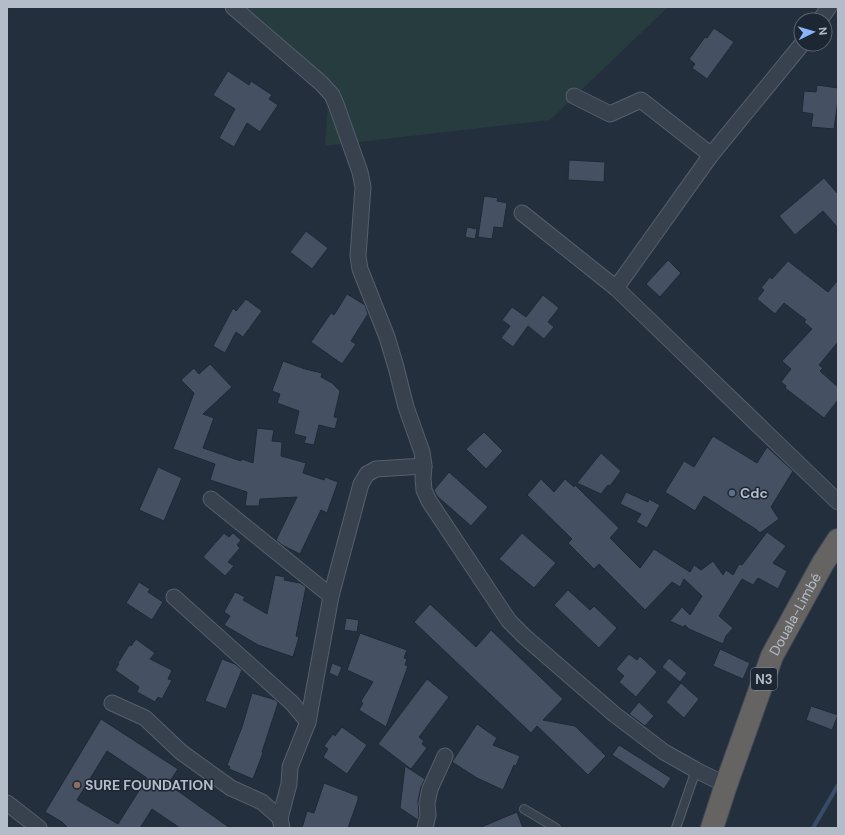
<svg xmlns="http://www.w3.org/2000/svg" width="845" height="835" font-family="'DM Sans',sans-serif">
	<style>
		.green { fill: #263c3f }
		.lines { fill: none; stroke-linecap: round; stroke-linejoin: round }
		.stream { stroke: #394c67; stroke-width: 4 }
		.building { fill: #455162; stroke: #1f2835; fill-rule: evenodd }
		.service-casing { stroke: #565f6c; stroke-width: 10 }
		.minor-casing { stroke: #565f6c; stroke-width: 17 }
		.trunk-casing { stroke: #434c59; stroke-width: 24 }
		.service { stroke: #38414e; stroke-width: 8 }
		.minor { stroke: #38414e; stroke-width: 15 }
		.trunk { stroke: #656462; stroke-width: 22 }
		.service-dot { fill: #5c6f8a; stroke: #1d2633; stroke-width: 1.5 }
		.education-dot { fill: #8d6e63; stroke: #1d2633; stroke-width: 1.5 }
		.labels { text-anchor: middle; stroke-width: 3; stroke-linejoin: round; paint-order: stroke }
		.shield { fill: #1d2633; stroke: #878f9c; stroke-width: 1 }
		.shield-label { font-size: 13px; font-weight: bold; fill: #b4bcc9 }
		.poi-label { font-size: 14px; font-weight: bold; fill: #b4bcc9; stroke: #1d2633; text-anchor: start }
		.street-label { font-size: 14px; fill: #b4bcc9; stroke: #1d2633 }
	</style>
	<rect width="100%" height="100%" fill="#242f3e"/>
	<polygon class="green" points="233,7 668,7 550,120 325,146 329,91"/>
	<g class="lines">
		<polyline class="stream" points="813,828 838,785"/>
	</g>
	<g class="building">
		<polygon points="714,28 734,42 707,79 692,68 695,64 689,59 705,37 707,38"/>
		<polygon points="228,71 249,85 251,81 272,95 269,99 278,105 260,132 247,123 234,147 219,138 235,109 213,95"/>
		<polygon points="817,85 838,88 838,100 834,129 811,127 813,114 802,112 804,91 816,92"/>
		<polygon points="569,160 605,162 604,182 568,180"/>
		<polygon points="824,178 838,194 838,228 823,211 795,235 779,216"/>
		<polygon points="484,196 498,198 497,201 507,203 503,228 494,227 492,239 478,237"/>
		<polygon points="467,227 477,229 475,239 465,237"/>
		<polygon points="306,231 328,248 312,269 290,252"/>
		<polygon points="668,260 681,273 660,297 646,284"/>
		<polygon points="788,261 828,292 838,280 838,342 819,365 823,368 820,371 838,387 838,400 824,418 785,388 786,386 781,382 791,369 782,361 812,329 804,322 806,320 784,303 775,314 757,299 764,290 761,288 770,277 772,279"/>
		<polygon points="347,294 365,305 368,314 351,341 356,344 342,364 311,342 331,313 334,315"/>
		<polygon points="543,295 559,308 548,322 554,327 544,339 528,326 513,347 501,338 510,326 502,320 512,307 526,317"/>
		<polygon points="246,299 262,311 243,337 236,332 225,353 213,346 233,308 236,311"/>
		<polygon points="283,361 305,369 322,373 321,377 332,383 340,391 334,417 338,418 335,429 319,425 314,445 304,443 306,437 294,434 299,411 277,403 280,394 272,391"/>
		<polygon points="210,364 232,387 203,414 214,418 203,448 241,461 242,459 253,463 257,428 274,430 272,441 282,442 281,456 306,463 303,473 324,480 325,477 338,482 327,513 321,510 300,554 282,545 276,540 297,497 260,499 259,506 245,506 247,492 210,480 215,464 173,449 194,393 181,380 194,368 199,374"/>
		<polygon points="484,432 503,451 486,469 466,449"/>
		<polygon points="713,436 757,463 767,447 793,471 771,507 779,519 760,533 757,530 704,496 695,511 665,492 684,461 694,467"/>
		<polygon points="601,453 621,471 610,486 608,485 601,494 577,483"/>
		<polygon points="158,467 182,478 164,521 139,510"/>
		<polygon points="449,472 488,507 471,526 437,496 434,490"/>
		<polygon points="541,479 554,492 565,479 574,487 575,485 619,528 610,538 640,568 654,549 690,572 694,565 701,570 713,561 723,575 726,570 733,575 739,564 742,565 767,532 786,546 773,563 787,571 778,589 758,578 753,585 742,579 719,616 733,628 726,636 723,644 689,629 685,625 683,627 670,621 682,607 690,615 702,596 684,579 680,587 672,582 645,610 599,564 594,569 568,543 572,539 527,495"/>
		<polygon points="626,492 648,502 649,499 660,505 647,528 636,522 641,514 620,504"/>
		<polygon points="224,533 229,537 233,533 241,540 237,545 240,548 228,562 234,566 225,576 203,557"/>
		<polygon points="522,533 556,563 534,588 499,559"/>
		<polygon points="275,575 285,577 284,580 300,583 306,587 296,636 299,637 293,657 258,645 224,625 230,616 224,612 235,592 245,597 243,600 267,614"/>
		<polygon points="139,582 150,589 148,592 163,602 152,620 126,603"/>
		<polygon points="568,590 590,610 594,606 617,628 599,648 554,605"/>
		<polygon points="430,604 476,647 491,630 563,699 543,720 575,726 606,756 588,775 537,726 531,733 414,622"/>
		<polygon points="346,618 359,620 357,632 344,630"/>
		<polygon points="360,633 407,650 404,658 407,659 405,665 408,666 386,727 359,710 363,703 361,701 373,682 347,670"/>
		<polygon points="136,639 155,653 150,659 172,670 168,679 172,680 162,699 158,697 155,702 137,692 139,687 115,670 119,664 118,663 130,644 131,646"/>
		<polygon points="720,649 750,663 743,679 713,666"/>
		<polygon points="629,654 637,660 640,656 657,672 636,697 619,682 624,676 616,669"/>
		<polygon points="669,658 687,673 680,682 662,667"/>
		<polygon points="222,659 235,664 242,670 226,709 205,701"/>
		<polygon points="332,663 342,667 338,677 329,673"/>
		<polygon points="427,679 449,697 419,737 424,741 422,744 427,748 411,769 378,744"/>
		<polygon points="681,683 699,699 684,718 666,702"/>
		<polygon points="252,693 276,700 278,703 262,752 263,753 253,779 229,769 230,767 227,765 242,727"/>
		<polygon points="639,702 654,716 645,726 629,714"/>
		<polygon points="811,706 838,715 832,730 806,720"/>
		<path d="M 101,719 L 178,769 L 168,784 L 230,828 L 180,828 L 152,809 L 140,828 L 68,828 L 62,822 L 45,812 ZM 107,751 L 147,778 L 118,824 L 77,800 Z"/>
		<polygon points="477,724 497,738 493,745 520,756 516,766 514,765 503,790 477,778 452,762"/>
		<polygon points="342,727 367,745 347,774 323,757 328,749 324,746 333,734 335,736"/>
		<polygon points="619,745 671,778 664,789 612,755"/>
		<polygon points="405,766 425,779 421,787 418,801 419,814 418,820 400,808"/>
		<polygon points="324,783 358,796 358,800 348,828 302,828 307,811 314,813"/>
		<polygon points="517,812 523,828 479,828"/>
	</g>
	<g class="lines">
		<g class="service-casing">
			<g id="service">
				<polyline points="524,809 556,828"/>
				<polyline points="676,828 696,770"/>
			</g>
		</g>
		<g class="minor-casing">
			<g id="minor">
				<polyline points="233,7 321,83 332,95 336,104 360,172 363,187 358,256 360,269 387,337 396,367 406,407 422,452 424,466 423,478 424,490 429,501 509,621 525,637 614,714 664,752 696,770 726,785"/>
				<polyline points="820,20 829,7"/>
				<polyline points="574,96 610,114 641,100 711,155"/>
				<polyline points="522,213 616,288 838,502"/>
				<polyline points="616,288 711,155 802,44"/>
				<polyline points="211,499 331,596"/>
				<polyline points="174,597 292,703 308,722"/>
				<polyline points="112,703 145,718 181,752 231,788 262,802 280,818"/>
				<polyline points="7,803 39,828"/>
				<polyline points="282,828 280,818 289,784 290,767 308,722 331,596 361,484 367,474 376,469 424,466"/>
				<polyline points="425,828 428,815 427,803 430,789 445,756"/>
			</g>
		</g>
		<g class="trunk-casing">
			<g id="trunk">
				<path id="s1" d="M 712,828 L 726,785 L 772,656 L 823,563 L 838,540"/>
			</g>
		</g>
		<use href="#service" class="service"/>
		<use href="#minor" class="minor"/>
		<use href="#trunk" class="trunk"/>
	</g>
	<circle class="service-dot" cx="732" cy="493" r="4"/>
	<circle class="education-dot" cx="77" cy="785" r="4"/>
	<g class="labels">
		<rect class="shield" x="751" y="668" width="26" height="22" rx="3"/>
		<g class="shield-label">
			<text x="764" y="684">N3</text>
		</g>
		<g class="poi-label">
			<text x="740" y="498">Cdc</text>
			<text x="85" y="790">SURE FOUNDATION</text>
		</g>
		<g class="street-label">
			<text dy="5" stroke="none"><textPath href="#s1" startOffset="230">Douala-Limbé</textPath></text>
		</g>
	</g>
	<rect width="845" height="835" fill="none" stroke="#b4bcc9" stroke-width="16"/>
	<g transform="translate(813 32) rotate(85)"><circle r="19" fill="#1d2633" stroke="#59626f"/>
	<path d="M0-3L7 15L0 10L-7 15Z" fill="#8ab4f8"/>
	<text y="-6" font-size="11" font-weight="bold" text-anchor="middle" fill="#b4bcc9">N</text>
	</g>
</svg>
